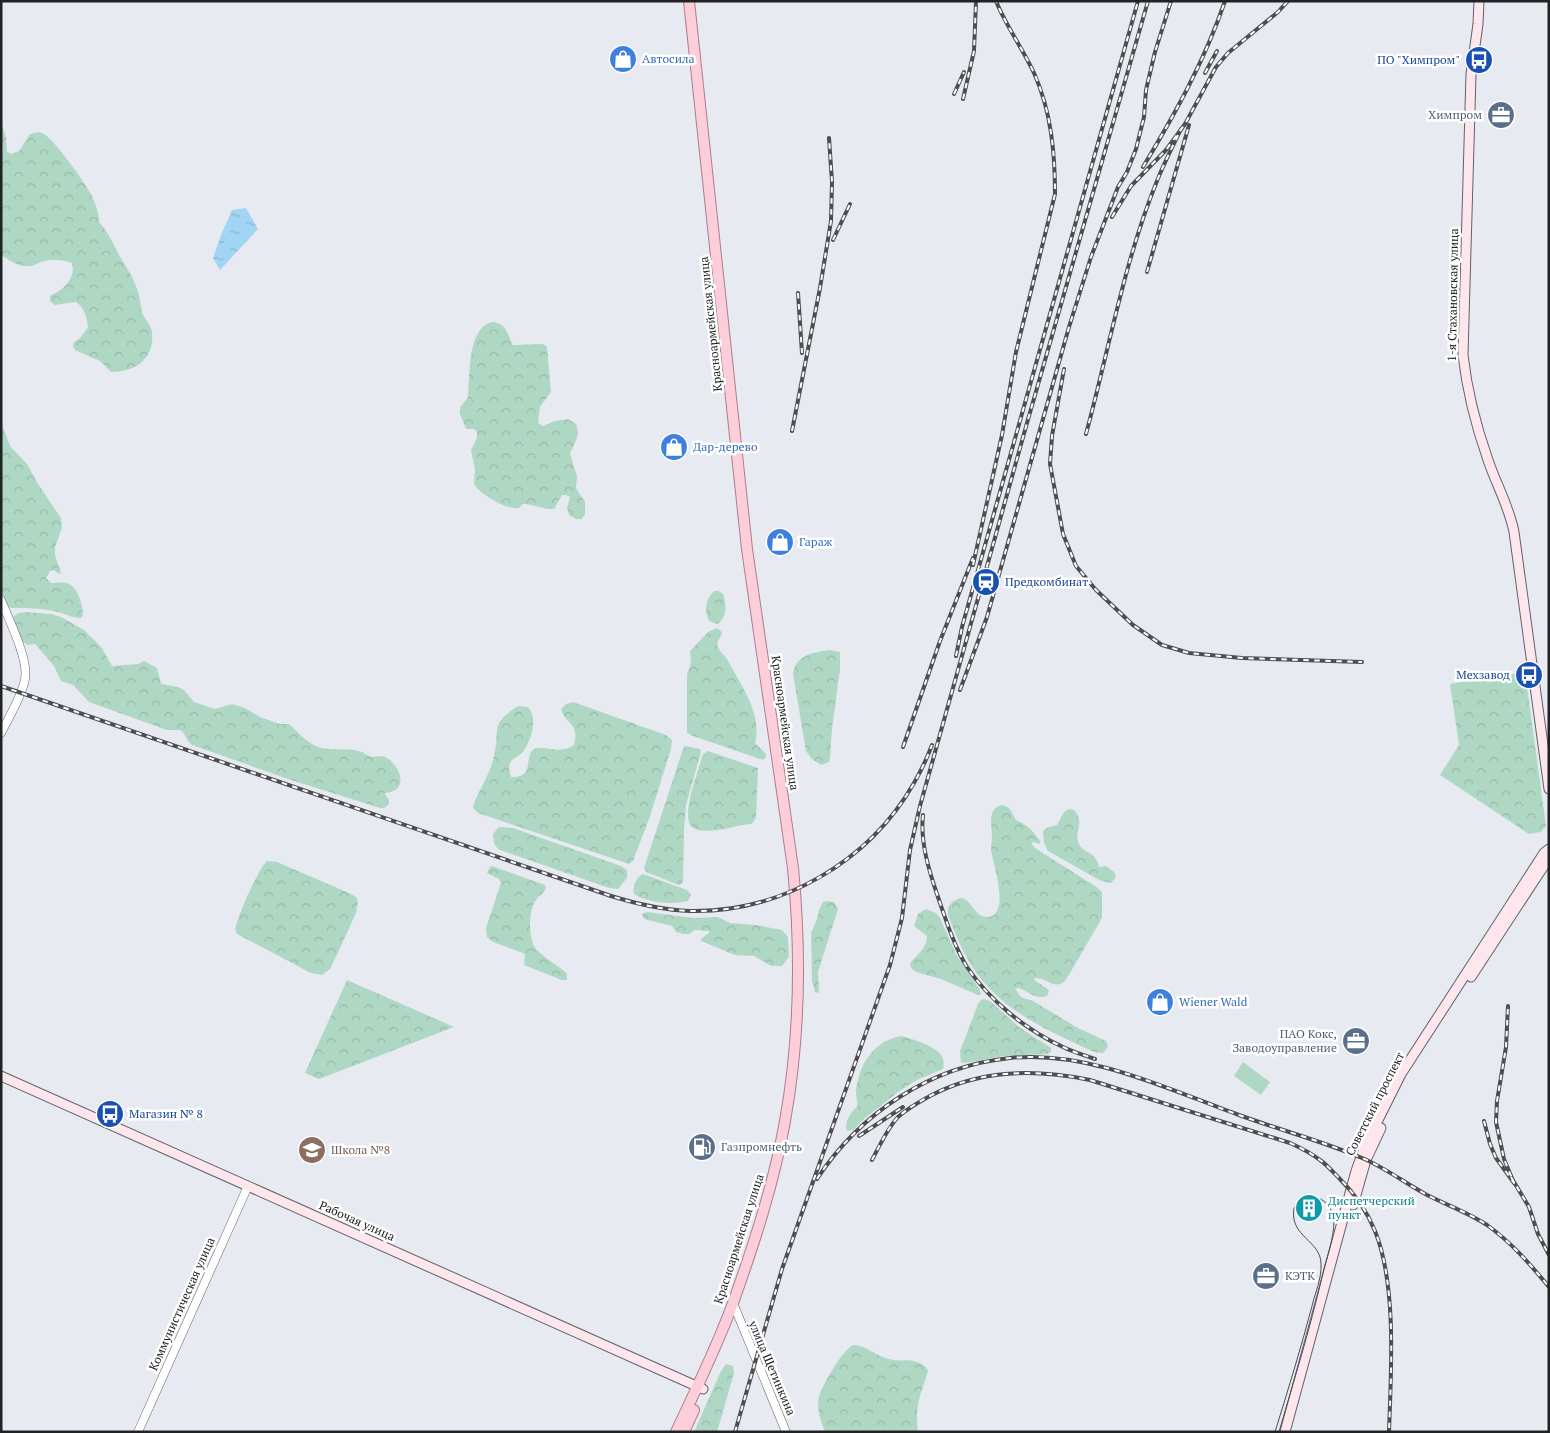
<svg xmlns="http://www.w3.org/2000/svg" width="1550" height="1433" font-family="'PT Serif',serif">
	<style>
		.forest { fill: url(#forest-crowns) }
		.park { fill: #afd8c4 }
		.water { fill: url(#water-ripples) }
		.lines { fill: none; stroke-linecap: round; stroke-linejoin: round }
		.tertiary-casing { stroke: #616269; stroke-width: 9 }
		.secondary-casing { stroke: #616269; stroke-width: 11 }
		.primary-casing { stroke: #ae7d89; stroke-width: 12 }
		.tertiary { stroke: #fff; stroke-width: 8 }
		.secondary { stroke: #fee7ec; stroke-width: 9 }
		.primary { stroke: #fcced9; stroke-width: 10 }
		.tram { stroke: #4c4e51; stroke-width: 1 }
		.rail-casing { stroke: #4c4e51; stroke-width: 4 }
		.rail { stroke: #fff; stroke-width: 2; stroke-dasharray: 5.5; stroke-linecap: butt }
		.labels { text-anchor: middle; stroke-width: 5; stroke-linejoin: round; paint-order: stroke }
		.shop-label { font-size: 12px; fill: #366cbe; stroke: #fff; text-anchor: start }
		.transit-label { font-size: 12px; fill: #164399; stroke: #fff; text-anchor: end }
		.service-label { font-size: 12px; fill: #4e5e75; stroke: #fff; text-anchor: end }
		.street-label { font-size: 12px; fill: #212224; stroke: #fff }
		.education-label { font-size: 12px; fill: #785e54; stroke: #fff; text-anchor: start }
		.culture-label { font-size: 12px; fill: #0d838f; stroke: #fff; text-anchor: start }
	</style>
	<defs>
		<pattern id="forest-crowns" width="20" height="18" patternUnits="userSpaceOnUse" patternTransform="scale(1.25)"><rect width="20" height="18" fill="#afd8c4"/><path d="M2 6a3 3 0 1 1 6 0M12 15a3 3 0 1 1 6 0" fill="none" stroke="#96b9a8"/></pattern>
		<pattern id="water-ripples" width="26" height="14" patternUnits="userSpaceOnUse" patternTransform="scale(1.25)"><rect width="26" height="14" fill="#a2d4f4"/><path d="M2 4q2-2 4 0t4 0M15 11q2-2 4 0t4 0" fill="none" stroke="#8bb6d1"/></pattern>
	</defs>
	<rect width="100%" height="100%" fill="#e8eaf1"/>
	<g class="forest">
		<path d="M 1,122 L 6,137 L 7,152 L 12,154 L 19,151 L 30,134 C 34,133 38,132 42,133 C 52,136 87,185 92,196 C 96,205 99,213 99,222 C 108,232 113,243 119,255 C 126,266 133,277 137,289 C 140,297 140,304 142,312 C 144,319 151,324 152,332 C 155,359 135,372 111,372 L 100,361 L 75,350 L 73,346 L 74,342 L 80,338 L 88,327 C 87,318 84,307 76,302 L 55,305 L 50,301 L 50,296 C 63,290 76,279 72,263 C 66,260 51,259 45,261 C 38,262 34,267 26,266 C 17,266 9,260 1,255 Z"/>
		<path d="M 492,322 C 507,323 507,334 513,345 L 543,344 L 547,347 L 551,392 L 540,407 L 538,423 L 543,426 L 555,421 L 568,419 L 576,424 C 581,437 574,443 570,454 L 577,476 L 576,488 L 585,502 L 585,514 L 582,519 L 576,519 L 569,515 L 567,508 L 570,497 L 566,495 L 562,495 L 554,509 L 548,509 L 526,504 L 523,504 L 519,508 C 506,510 481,495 474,484 L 475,469 L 471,450 L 477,438 L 477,432 L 474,429 L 466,429 L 460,414 L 460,407 L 467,399 L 468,396 C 470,375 467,328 492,322 Z"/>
		<path d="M 1,422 L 10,446 L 27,464 L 38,484 L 61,518 L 62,528 L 55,547 L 55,555 L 61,573 L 59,574 L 54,570 L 50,571 L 46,578 L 51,583 C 56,583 63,582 67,583 C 78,587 83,605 83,615 L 81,618 C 72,618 66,614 58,612 C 42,608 27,608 11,608 C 5,605 3,596 1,590 Z"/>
		<path d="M 714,591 L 719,591 L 723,594 C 726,604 728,618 717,624 L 709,621 C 704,610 705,599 714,591 Z"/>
		<path d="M 25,612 L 51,614 L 61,617 L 84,630 L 102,648 L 112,666 L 138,664 L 144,661 L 157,668 L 161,684 L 178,687 L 184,690 L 194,702 L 215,709 L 232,704 L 245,708 L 260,717 L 280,724 L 289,724 C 297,731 306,742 316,746 C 329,752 350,747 362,752 C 366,754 368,756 372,757 C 377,757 382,755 387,758 C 402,768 409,792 384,793 L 389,800 L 389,804 L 384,808 L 380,808 L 291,780 L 192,745 C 186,741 186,733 180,730 L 167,730 L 89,702 L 73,685 L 61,681 L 54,666 L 35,644 L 28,645 L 23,642 L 13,617 L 19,613 Z"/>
		<path d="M 717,628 L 721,631 L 722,634 L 717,643 C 718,651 723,653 727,659 C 740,684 763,714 755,743 L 766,754 L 766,757 L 763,760 L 693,736 L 687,733 L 687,674 L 691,663 L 690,651 L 708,632 Z"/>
		<path d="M 829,650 L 840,652 L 840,669 L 832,729 L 830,758 L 829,762 L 821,765 L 812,759 L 806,751 L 793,674 C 796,654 813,653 829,650 Z"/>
		<polygon points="1525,672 1546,826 1541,832 1529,834 1440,775 1459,745 1450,684"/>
		<path d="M 573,702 L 666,735 L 672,740 L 671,749 L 650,816 L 633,861 L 629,864 L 478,813 L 473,808 L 474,803 C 480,789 491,771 494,756 C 501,727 488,726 518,706 L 528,707 C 538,718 532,737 525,749 C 518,761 504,756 511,777 C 535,778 524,757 533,750 C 542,743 558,756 574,745 C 580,723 565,724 561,709 L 566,704 Z"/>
		<polygon points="685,746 700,749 701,752 686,805 684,830 683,880 682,884 679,885 646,872 644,868 683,749"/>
		<path d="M 708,751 L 758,768 L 756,818 L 752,824 C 740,824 729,829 717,830 C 709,831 696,832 691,826 C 681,815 699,768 703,754 Z"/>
		<path d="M 1002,805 C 1011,806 1012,814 1016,820 C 1028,825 1033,831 1041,842 L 1039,844 L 1034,842 L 1031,843 L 1035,848 L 1098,888 L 1102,892 L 1102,918 L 1066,980 C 1055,991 1048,978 1035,978 L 1034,980 L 1049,990 L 1047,996 C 1035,1000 1029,991 1018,988 L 1015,989 L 1021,997 L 1033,1001 L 1078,1028 L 1106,1041 L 1108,1047 L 1103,1053 L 1094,1052 C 1049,1031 1005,1013 975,971 C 963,954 955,933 948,915 C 947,905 951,902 960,898 C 973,899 974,918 988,917 C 1011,915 993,864 991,850 C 991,844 992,839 992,834 C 991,823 988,808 1002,805 Z"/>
		<path d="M 1069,809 L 1074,810 C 1086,823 1073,832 1079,844 C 1085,855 1095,850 1099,867 L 1106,866 L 1114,872 L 1116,877 L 1111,883 L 1101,881 L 1048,851 L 1044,843 L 1043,831 L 1046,828 L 1057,825 L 1064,812 Z"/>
		<path d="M 499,827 L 513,828 L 621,866 L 627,870 L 627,878 L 618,889 L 609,888 L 500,850 C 494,847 493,840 493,834 Z"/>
		<path d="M 267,861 L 277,862 L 349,893 L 356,897 L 358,901 L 356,913 L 333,963 L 330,969 L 322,975 L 311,973 L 237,934 C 236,931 235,929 236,926 C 238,915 260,866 267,861 Z"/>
		<path d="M 492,866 L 545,885 C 547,893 540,894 536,900 C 528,910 528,939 536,949 C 544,957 555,964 564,971 L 567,974 L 567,980 L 562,980 L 524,965 L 525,954 L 523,953 L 493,942 L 487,937 L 486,928 L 501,883 L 499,879 L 487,873 L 490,867 Z"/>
		<path d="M 643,874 L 687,890 L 691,895 L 688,901 C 672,905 648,903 634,894 C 632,887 636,877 643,874 Z"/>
		<polygon points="827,901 834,902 838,909 818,972 819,989 818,993 815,992 812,981 811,933 817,919 819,910 823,902"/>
		<path d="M 926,909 L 936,913 L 940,918 L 956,954 L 979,988 L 981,994 L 978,995 L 941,979 L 916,972 L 911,968 L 910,963 C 917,955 927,948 927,936 L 914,926 L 918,914 Z"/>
		<polygon points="647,912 693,918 718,917 730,923 756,925 782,930 788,937 789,957 782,966 771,966 754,956 735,955 701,941 701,939 710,932 709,931 695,930 689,934 683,934 676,932 672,926 644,919 642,914"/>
		<polygon points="347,980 454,1027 319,1079 305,1073"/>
		<polygon points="984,999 990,1001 1019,1027 1048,1046 1051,1048 1051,1052 1047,1054 1004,1056 965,1063 961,1062 960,1051 962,1046 978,1004 981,1000"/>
		<path d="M 902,1036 C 916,1041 950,1048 943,1069 L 917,1080 L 898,1092 L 864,1119 L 853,1130 L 848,1131 L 846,1129 C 846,1120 850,1113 857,1107 C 858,1102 856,1097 856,1091 C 859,1064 874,1040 902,1036 Z"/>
		<path d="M 853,1345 C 867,1345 875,1356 889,1359 C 905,1363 910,1356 926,1367 L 928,1371 C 920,1397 915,1404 918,1432 L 825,1432 C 821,1421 816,1409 819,1397 C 823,1384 841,1352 853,1345 Z"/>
		<polygon points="726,1364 733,1366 734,1373 717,1432 694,1432 720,1373"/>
	</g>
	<polygon class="park" points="1243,1062 1270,1082 1261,1095 1234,1076"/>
	<polygon class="water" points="246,208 258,229 220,270 213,258 221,235 232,210"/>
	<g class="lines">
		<g class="tertiary-casing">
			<g id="tertiary">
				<path d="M 1,600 C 9,620 29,660 25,679 C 22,696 9,717 1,733"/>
				<polyline points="733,1303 786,1432"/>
				<polyline points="138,1432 248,1186"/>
			</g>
		</g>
		<g class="secondary-casing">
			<g id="secondary">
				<path d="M 1479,1 L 1478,24 L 1471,74 L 1463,355 C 1467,390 1476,426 1488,460 C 1496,484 1509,506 1514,532 L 1549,789"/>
				<polyline points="1471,977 1549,858"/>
				<polyline points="1,1076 703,1389"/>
				<polyline points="1353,1205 1366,1160 1381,1128"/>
				<polyline points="1285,1432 1356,1171 1365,1146 1401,1074 1544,853 1549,849"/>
			</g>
		</g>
		<g class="primary-casing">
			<g id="primary">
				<path d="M 676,1432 C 696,1389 717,1347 733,1303 C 754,1244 774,1183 785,1121 C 800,1038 801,951 793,868 L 747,549 L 689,1"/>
				<polyline points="684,1432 694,1410"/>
			</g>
		</g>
		<use href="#tertiary" class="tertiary"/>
		<use href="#secondary" class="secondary"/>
		<use href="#primary" class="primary"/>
		<path class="tram" d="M 1275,1432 C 1288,1390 1301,1348 1312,1306 C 1315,1293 1322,1278 1321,1264 C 1321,1240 1289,1237 1294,1208 C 1300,1202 1307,1195 1317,1198 C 1327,1200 1333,1211 1334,1221 C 1334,1239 1326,1259 1322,1277 C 1310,1329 1294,1380 1279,1432"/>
		<g class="rail-casing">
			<g id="rail">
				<polyline points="1205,73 1217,51"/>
				<polyline points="954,94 964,72"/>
				<polyline points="963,99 974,51 976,1"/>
				<path d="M 1143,167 C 1175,114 1205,60 1225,1"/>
				<polyline points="1112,217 1131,186 1166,150 1185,124 1216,67 1228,53 1278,12 1288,1"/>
				<polyline points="833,240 850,204"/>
				<polyline points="1147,272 1189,125"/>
				<polyline points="798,293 802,353"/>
				<polyline points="1064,369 1052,436 1050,464 1063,534 1076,566 1096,590 1133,625 1162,645 1189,653 1242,658 1362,662"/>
				<polyline points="792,431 820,288 831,221 832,182 829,138"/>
				<path d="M 1086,434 C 1109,349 1124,262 1157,181 C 1164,163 1173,146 1181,129"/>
				<path d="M 973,565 L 1002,435 L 1016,352 L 1055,194 C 1055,152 1051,111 1034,73 C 1023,49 1006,26 996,1"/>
				<polyline points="956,656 962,627 1138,1"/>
				<path d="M 1,686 L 611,896 C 637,904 663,910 690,911 C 781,913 869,862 914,783 C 921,771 927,758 932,745"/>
				<polyline points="960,690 987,617 1069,327 1091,257 1118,187 1127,172 1136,149 1144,117 1146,90 1155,52 1171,1"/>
				<polyline points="903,747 940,641 973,558"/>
				<path d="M 923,815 C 920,842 929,871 938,897 C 946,920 954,946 967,967 C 990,1001 1026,1030 1063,1047 C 1073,1052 1084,1055 1095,1059"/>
				<polyline points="1484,1121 1490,1144 1496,1158 1514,1183 1504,1159 1496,1122 1497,1101 1506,1047 1508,1006"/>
				<polyline points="859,1136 903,1107"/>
				<path d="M 872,1160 C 880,1145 887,1129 898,1117 C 908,1108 919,1102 930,1096 C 981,1069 1035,1069 1090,1080 L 1290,1143 C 1301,1148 1311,1153 1320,1160 C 1327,1165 1333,1172 1339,1178 C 1355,1194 1367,1211 1375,1231 C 1397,1285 1391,1373 1389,1432"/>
				<polyline points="1511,1177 1529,1207 1538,1234 1549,1255"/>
				<path d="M 817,1179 C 860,1113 931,1066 1010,1058 C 1088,1050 1167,1089 1239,1115 C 1280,1130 1322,1141 1362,1158 C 1384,1167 1405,1183 1427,1195 C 1447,1205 1469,1213 1487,1225 C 1512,1243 1530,1264 1549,1287"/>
				<polyline points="735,1432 782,1269 890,965 902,918 910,850 920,806 1027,423 1148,1"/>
			</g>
		</g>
		<use href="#rail" class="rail"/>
	</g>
	<defs>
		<g id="shop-disc" transform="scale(1.4375)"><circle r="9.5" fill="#3f7fe0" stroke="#fff"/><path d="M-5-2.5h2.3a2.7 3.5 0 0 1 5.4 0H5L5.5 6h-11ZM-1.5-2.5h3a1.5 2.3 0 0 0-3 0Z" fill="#fff"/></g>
		<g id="bus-disc" transform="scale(1.4375)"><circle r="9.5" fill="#1a4fb4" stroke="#fff"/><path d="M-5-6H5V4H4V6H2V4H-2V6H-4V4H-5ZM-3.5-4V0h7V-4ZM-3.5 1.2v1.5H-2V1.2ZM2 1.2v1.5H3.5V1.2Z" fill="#fff"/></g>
		<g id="office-disc" transform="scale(1.4375)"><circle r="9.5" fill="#5c6f8a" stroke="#fff"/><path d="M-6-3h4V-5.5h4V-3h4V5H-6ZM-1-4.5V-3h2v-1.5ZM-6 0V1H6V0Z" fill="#fff"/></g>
		<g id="station-disc" transform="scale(1.4375)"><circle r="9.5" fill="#1a4fb4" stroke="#fff"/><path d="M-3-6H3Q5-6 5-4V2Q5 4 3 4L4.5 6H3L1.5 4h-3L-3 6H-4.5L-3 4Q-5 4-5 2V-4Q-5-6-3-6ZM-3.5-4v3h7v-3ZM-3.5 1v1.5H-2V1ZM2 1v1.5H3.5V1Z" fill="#fff"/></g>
		<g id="fuel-disc" transform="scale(1.4375)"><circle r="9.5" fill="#5c6f8a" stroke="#fff"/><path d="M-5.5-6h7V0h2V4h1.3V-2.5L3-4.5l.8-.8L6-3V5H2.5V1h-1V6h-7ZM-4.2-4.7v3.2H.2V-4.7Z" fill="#fff"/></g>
		<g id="school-disc" transform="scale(1.4375)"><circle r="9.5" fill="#8d6e63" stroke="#fff"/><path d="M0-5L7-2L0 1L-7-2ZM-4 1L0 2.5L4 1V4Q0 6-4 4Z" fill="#fff"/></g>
		<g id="building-disc" transform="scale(1.4375)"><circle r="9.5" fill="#0f9aa8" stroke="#fff"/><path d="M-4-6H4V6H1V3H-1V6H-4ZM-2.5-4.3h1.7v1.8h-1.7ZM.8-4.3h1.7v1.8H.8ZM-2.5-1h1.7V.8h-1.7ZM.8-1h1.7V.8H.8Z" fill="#fff"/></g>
	</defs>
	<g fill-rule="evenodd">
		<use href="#shop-disc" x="623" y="59"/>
		<use href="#bus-disc" x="1479" y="60"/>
		<use href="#office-disc" x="1501" y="115"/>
		<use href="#shop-disc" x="674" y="447"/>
		<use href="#shop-disc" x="780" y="542"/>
		<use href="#station-disc" x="986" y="582"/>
		<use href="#bus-disc" x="1529" y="675"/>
		<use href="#shop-disc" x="1160" y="1002"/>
		<use href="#office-disc" x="1356" y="1041"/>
		<use href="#bus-disc" x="110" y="1114"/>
		<use href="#fuel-disc" x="702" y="1147"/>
		<use href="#school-disc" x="312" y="1150"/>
		<use href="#building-disc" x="1309" y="1208"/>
		<use href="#office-disc" x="1266" y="1276"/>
	</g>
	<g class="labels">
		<g class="shop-label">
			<text x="642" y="63">Автосила</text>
			<text x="693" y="451">Дар-дерево</text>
			<text x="799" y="546">Гараж</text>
			<text x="1179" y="1006">Wiener Wald</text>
		</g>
		<g class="transit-label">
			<text x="1460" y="64">ПО "Химпром"</text>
			<text x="1005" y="586" text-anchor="start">Предкомбинат</text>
			<text x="1510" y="679">Мехзавод</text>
			<text x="129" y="1118" text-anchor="start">Магазин № 8</text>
		</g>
		<g class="service-label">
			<text x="1482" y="119">Химпром</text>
			<text x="1337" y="1038">ПАО Кокс,<tspan x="1337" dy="14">Заводоуправление</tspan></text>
			<text x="721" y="1151" text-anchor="start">Газпромнефть</text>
			<text x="1285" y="1280" text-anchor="start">КЭТК</text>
		</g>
		<g class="street-label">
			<text transform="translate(1453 295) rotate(-89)" y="4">1-я Стахановская улица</text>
			<text transform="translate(711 324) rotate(-96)" y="4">Красноармейская улица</text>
			<text transform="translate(785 723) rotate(82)" y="4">Красноармейская улица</text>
			<text transform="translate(1375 1104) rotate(-63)" y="4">Советский проспект</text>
			<text transform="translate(357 1221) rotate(24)" y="4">Рабочая улица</text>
			<text transform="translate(739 1239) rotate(-72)" y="4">Красноармейская улица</text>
			<text transform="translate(182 1304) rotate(-66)" y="4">Коммунистическая улица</text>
			<text transform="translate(772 1368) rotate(67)" y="4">улица Щетинкина</text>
		</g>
		<g class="education-label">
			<text x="331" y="1154">Школа №8</text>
		</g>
		<g class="culture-label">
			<text x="1328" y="1205">Диспетчерский<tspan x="1328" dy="14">пункт</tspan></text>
		</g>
	</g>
	<rect width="1550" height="1433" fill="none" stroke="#212224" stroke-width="5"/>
</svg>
